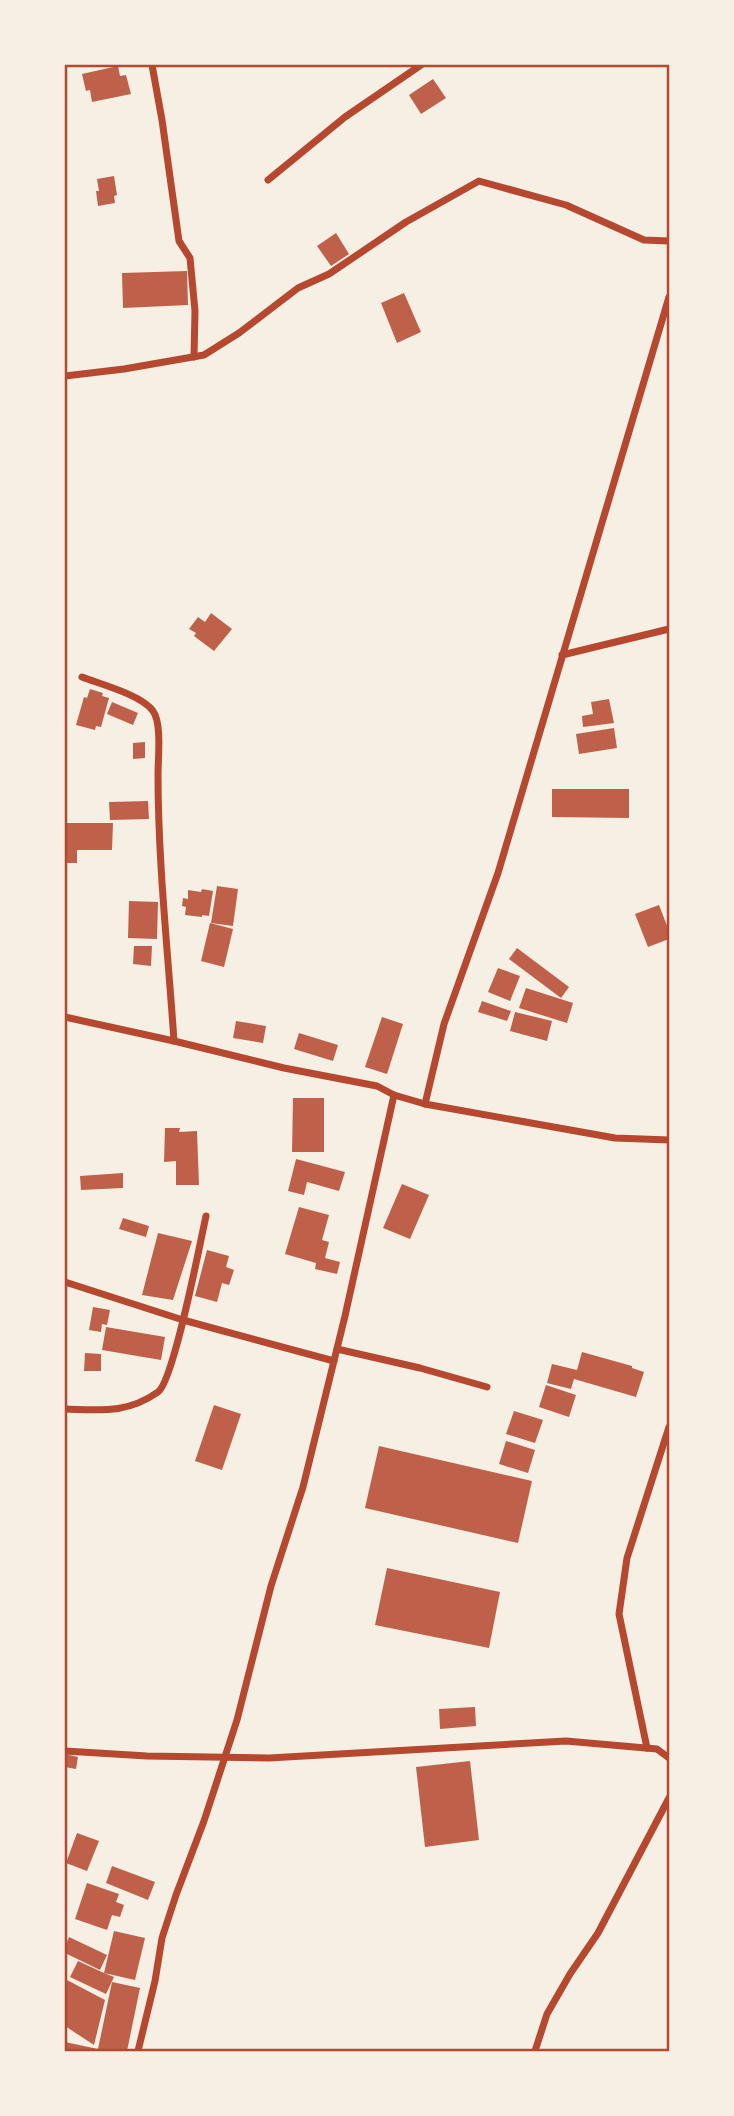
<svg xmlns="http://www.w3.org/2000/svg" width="734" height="2116" font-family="'Exo 2',sans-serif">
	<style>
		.building { fill: #bf614a }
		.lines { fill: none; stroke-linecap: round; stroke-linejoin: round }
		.minor { stroke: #b5482f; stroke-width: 7 }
		.neatline { fill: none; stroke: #b5482f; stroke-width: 2.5 }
	</style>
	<rect width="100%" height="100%" fill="#f6efe4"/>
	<g class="building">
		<polygon points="118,66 120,76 126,75 131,94 92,102 90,90 86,91 82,74"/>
		<polygon points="433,79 446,98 421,114 409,95"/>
		<polygon points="114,176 117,195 114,196 115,203 98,206 96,191 99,191 97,179"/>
		<polygon points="336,233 349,254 331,266 317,246"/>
		<polygon points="187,271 188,305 123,308 122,273"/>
		<polygon points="404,293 421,332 397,343 381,303"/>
		<polygon points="211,613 232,629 214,651 194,636 196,633 189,629 198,617 205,622"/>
		<polygon points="90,689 103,693 102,696 109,698 101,727 96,726 95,730 76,725 84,697 87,698"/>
		<polygon points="609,699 614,723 583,727 582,716 593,714 591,702"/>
		<polygon points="112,702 138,713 133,725 107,714"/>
		<polygon points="614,728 617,748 579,754 576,734"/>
		<polygon points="145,742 145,758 133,759 133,743"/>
		<polygon points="552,789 629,789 629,818 552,817"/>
		<polygon points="148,801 149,819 110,820 109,802"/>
		<polygon points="65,823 113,823 112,850 77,850 77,863 65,863"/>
		<polygon points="217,886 238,889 233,926 211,923"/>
		<polygon points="202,889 213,891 209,916 202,915 202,917 185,915 186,907 182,906 183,898 188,899 188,890 201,892"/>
		<polygon points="129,901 158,902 157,939 128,938"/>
		<polygon points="659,905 669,931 669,939 648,947 635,914"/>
		<polygon points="210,923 233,929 224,967 201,961"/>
		<polygon points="134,946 152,946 151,966 133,964"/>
		<polygon points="517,948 569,987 561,998 509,959"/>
		<polygon points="498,968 520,976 510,1001 488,992"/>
		<polygon points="526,988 573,1003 567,1023 519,1008"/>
		<polygon points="482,1001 511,1011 507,1021 478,1012"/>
		<polygon points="515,1012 552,1021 547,1041 510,1031"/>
		<polygon points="382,1017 403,1024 387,1074 365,1067"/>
		<polygon points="236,1021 266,1026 263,1043 233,1038"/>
		<polygon points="299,1033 338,1045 333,1061 294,1049"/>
		<polygon points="293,1098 324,1098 324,1152 292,1152"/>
		<polygon points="165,1128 180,1128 179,1132 197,1131 199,1185 176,1185 176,1161 164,1162"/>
		<polygon points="296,1159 345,1172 339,1191 307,1182 304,1195 288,1191"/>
		<polygon points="123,1173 123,1188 81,1190 80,1176"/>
		<polygon points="402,1184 429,1195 410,1239 383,1228"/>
		<polygon points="299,1207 329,1215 322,1240 329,1242 325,1258 340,1262 337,1274 315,1269 316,1263 285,1254"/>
		<polygon points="123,1218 149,1226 146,1237 119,1229"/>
		<polygon points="158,1233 192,1241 173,1300 142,1295"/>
		<polygon points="207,1250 229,1256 226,1267 234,1270 229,1285 222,1283 217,1302 195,1296"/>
		<polygon points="93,1307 110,1310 107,1325 102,1324 101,1332 89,1330"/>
		<polygon points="106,1327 165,1337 161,1360 102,1350"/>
		<polygon points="582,1352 632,1366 632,1368 644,1372 636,1397 574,1379 571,1389 547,1383 552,1364 577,1370"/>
		<polygon points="85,1353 101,1354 101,1371 84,1371"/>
		<polygon points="546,1385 576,1395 569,1417 539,1407"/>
		<polygon points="214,1405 241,1414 222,1470 195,1461"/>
		<polygon points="514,1411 543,1420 535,1443 506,1434"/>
		<polygon points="506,1441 535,1450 528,1473 499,1464"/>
		<polygon points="379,1446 532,1481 518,1543 365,1508"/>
		<polygon points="387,1568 500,1592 489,1648 375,1625"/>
		<polygon points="475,1707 476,1726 440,1729 439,1709"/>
		<polygon points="65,1754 78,1757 76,1769 65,1767"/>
		<polygon points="470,1761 479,1840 425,1847 416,1767"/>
		<polygon points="77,1833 99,1841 87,1871 66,1863"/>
		<polygon points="112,1866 155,1882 148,1900 106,1883"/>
		<polygon points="87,1883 119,1894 116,1902 124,1905 120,1917 112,1915 107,1930 75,1919"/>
		<polygon points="114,1931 145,1938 135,1980 104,1973 114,1977 106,1994 70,1977 78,1961 104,1973"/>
		<polygon points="69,1937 107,1955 100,1970 65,1953 65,1947"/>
		<polygon points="67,1980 105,2000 94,2045 65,2026 65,1985"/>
		<polygon points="112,1982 140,1988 127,2051 65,2051 65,2042 98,2049"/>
	</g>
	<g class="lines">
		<g class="minor">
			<polyline points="152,65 162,120 179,241 190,258 195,311 194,357"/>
			<polyline points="268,180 345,117 421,65"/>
			<polyline points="65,376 124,369 204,355 239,333 298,288 329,274 406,222 479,181 566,205 644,240 669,241"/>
			<polyline points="562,655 669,629"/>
			<path d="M 82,677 C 100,684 142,695 153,711 C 162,723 158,759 158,774 C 158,863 168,952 174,1041"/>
			<polyline points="65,1017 174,1041 284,1068 377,1086 394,1095 425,1104 615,1138 669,1140"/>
			<polyline points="425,1104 444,1024 498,873 669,297"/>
			<polyline points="65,1282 183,1320 334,1361"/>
			<polyline points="337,1349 420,1368 487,1387"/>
			<path d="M 65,1409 C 100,1410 127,1414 158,1392 C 174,1380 200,1243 206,1216"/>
			<polyline points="647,1748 619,1614 627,1558 669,1427"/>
			<polyline points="65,1751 147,1756 269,1758 566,1741 657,1749 669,1758"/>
			<polyline points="138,2051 155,1981 162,1938 176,1895 204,1821 237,1720 271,1586 303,1487 345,1316 394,1095"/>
			<polyline points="535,2051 547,2014 570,1974 598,1933 669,1798"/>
		</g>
	</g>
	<rect width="734" height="2116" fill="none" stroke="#f6efe4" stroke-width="133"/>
	<rect x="66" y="66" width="602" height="1984" class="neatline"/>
</svg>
